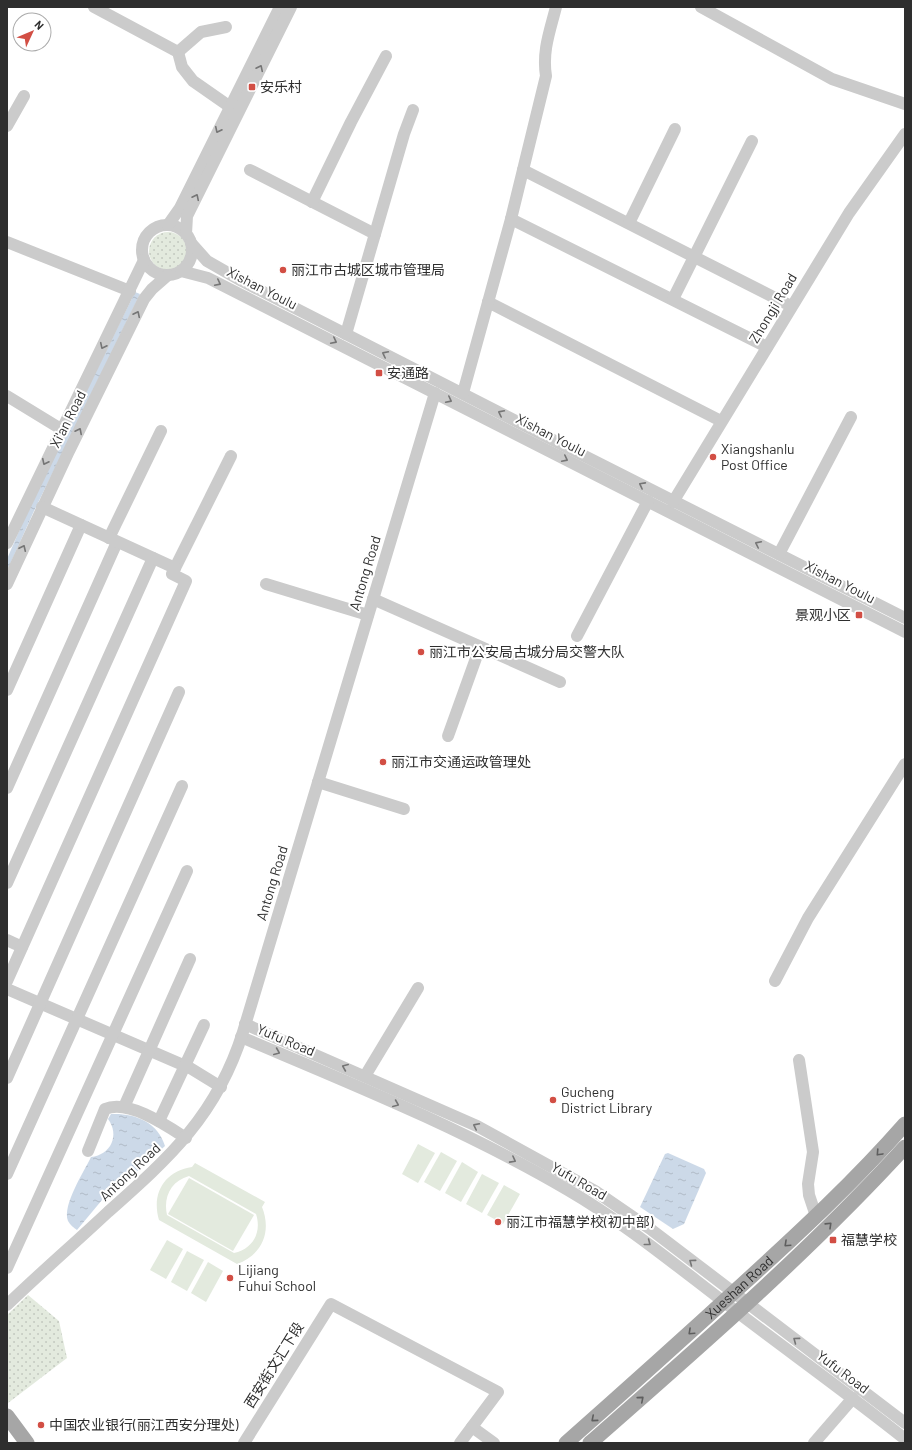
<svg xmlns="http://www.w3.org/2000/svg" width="912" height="1450" font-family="Barlow,'Noto Sans SC',sans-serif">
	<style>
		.grass { fill: url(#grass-dots) }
		.pitch { fill: #e3eade; fill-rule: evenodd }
		.water { fill: url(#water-ripples) }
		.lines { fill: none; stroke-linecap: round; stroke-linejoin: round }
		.minor { stroke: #cbcbcb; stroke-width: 12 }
		.major { stroke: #a6a6a6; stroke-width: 15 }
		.oneway { stroke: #757575 }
		.oneway2 { stroke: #5e5e5e }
		.poi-dot { fill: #d24e44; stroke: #fff; stroke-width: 1.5 }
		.labels { text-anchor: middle; stroke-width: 4; stroke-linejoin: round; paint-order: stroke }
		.poi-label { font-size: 14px; fill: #2e2e2e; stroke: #fff; text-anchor: start }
		.street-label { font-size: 14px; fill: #2e2e2e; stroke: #fff }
	</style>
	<defs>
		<pattern id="grass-dots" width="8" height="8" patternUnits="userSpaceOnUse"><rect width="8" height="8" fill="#e3eade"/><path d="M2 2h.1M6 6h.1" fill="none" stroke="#c3c9bf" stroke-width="1.8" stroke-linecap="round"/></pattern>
		<pattern id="water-ripples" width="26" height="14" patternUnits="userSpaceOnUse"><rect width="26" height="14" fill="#ccd9e8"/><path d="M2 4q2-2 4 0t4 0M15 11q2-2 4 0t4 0" fill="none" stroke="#b0bbc7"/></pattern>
	</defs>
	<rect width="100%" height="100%" fill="#fff"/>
	<g class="grass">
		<circle cx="168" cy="251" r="19"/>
		<polygon points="28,1295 59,1321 67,1358 8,1403 7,1315"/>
	</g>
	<g class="pitch">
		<polygon points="418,1144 435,1153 418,1183 402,1174"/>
		<polygon points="441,1152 457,1161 440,1191 424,1182"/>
		<polygon points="462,1162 478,1172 461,1202 445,1193"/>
		<path d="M 195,1163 L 265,1202 L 262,1207 C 272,1232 262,1255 237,1264 L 159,1220 C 151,1193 165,1171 192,1167 ZM 189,1176 L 256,1214 C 262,1232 253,1249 234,1253 L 167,1215 C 163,1197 171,1181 189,1176 Z"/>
		<polygon points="482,1174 499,1183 482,1213 466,1204"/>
		<polygon points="189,1178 254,1215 233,1251 168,1214"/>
		<polygon points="504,1185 520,1194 503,1224 487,1215"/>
		<polygon points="167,1240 183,1249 166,1279 150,1270"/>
		<polygon points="187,1251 204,1260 187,1291 171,1282"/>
		<polygon points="208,1262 223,1271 206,1302 191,1293"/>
	</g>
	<g class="water">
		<polygon points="135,292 140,294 34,511 7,571 7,559 29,508"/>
		<path d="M 111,1114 C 135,1113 158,1122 165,1146 L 120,1187 L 113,1185 L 107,1188 L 103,1193 L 102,1200 L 77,1230 C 74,1228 70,1225 68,1221 C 62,1205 84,1172 91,1157 C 111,1155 120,1135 108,1119 Z"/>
		<polygon points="668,1153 704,1169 706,1173 684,1224 673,1229 640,1207 665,1154"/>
	</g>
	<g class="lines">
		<g class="minor">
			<polyline points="94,7 178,52 182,67 193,81 236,111"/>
			<polyline points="701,7 832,79 905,104"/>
			<polyline points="178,52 201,32 226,27"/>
			<polyline points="7,126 24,96"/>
			<polyline points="250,170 375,234"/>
			<polyline points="523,170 791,306"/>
			<polyline points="312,202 351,122 386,56"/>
			<polyline points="511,219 767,347"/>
			<polyline points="629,223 675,129"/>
			<circle cx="167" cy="250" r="25"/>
			<polyline points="168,225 180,208 280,7"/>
			<polyline points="186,234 187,216 291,7"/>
			<polyline points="7,242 130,291"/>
			<path d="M 191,243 L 207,261 L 242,281 C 462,395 684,506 905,618"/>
			<polyline points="181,271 208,278 905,632"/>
			<polyline points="673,299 752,141"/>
			<polyline points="488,302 721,421"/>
			<polyline points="346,334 404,134 413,110"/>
			<path d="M 463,393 L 511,219 L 546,76 C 542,51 550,31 556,7"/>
			<polyline points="7,396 61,429"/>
			<polyline points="673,502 849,213 905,134"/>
			<polyline points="109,538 161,431"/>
			<polyline points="7,543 144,260"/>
			<polyline points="779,554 851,417"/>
			<polyline points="175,568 231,456"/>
			<polyline points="7,584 69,451 144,299 152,289 168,275"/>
			<polyline points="266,584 368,615"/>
			<polyline points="373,599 560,682"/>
			<polyline points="577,636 648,501"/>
			<polyline points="7,690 81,525"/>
			<polyline points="448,736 480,647"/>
			<polyline points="318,782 404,809"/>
			<polyline points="7,788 117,542"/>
			<polyline points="7,883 153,558"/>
			<polyline points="7,940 22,947"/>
			<polyline points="7,981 186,581 172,574 175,568 42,507"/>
			<polyline points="775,981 808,918 905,764"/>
			<polyline points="7,989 190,1068 221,1087"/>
			<polyline points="245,1024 477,1126 595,1191 649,1228 905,1423"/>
			<path d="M 241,1037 C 352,1084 464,1129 568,1190 C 623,1222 673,1263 724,1302 C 784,1348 846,1392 905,1439"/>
			<polyline points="799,1060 813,1152 808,1184 809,1195 816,1216"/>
			<polyline points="365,1076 418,988"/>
			<polyline points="7,1078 179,692"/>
			<polyline points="124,1107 190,959"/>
			<polyline points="159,1121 204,1025"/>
			<path d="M 88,1151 L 105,1109 C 128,1099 166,1125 186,1138"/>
			<polyline points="7,1174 182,786"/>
			<polyline points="7,1268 187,871"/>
			<path d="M 7,1305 C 40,1273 75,1243 108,1212 C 170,1157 217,1115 243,1032 L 435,393"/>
			<polyline points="472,1427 494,1443"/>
			<polyline points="244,1443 331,1304 498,1392 460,1443"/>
			<polyline points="814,1443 853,1398"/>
		</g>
		<g class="major">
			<polyline points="7,1416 27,1443"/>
			<path id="s1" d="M 566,1443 C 626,1390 685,1337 744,1283 C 800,1232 855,1181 905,1124"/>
			<path d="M 590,1443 C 698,1348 808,1253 905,1147"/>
		</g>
	</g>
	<defs><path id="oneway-chevron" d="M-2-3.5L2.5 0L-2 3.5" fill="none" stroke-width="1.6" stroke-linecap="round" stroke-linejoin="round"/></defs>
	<g class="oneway">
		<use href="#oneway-chevron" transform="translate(260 68) rotate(-64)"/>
		<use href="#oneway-chevron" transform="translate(218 130) rotate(116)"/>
		<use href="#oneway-chevron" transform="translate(196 197) rotate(-64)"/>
		<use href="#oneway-chevron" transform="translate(218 283) rotate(27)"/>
		<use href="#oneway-chevron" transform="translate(137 314) rotate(-64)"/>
		<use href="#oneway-chevron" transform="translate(334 341) rotate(27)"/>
		<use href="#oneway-chevron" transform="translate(103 346) rotate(116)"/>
		<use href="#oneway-chevron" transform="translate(385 354) rotate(-153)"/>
		<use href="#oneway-chevron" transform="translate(449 400) rotate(27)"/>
		<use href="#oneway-chevron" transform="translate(501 413) rotate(-153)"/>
		<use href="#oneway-chevron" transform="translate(79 431) rotate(-63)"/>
		<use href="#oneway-chevron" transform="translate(565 459) rotate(27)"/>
		<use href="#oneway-chevron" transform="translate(45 462) rotate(116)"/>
		<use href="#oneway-chevron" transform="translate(642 485) rotate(-152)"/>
		<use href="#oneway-chevron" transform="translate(758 544) rotate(-154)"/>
		<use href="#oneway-chevron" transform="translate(23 548) rotate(-65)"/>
		<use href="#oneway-chevron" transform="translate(277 1052) rotate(23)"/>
		<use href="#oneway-chevron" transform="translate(345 1067) rotate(-157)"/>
		<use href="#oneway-chevron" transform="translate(396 1104) rotate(23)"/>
		<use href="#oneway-chevron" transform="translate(476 1126) rotate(-153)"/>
		<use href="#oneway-chevron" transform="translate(513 1160) rotate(28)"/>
		<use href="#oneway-chevron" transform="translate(648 1243) rotate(38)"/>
		<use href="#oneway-chevron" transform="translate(692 1262) rotate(-143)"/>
		<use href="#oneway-chevron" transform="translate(796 1340) rotate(-143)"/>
	</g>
	<g class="oneway2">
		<use href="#oneway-chevron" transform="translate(879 1153) rotate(133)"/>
		<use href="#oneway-chevron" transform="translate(829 1225) rotate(-44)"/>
		<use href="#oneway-chevron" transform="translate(787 1244) rotate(137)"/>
		<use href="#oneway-chevron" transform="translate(691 1332) rotate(137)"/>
		<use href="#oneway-chevron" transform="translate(641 1399) rotate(-41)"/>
		<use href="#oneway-chevron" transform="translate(594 1419) rotate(139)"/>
	</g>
	<g class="poi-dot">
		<rect x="248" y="83" width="8" height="8" rx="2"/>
		<circle cx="283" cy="270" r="4"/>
		<rect x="375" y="369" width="8" height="8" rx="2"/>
		<circle cx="713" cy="457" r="4"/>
		<rect x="855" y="611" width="8" height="8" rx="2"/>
		<circle cx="421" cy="652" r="4"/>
		<circle cx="383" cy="762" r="4"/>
		<circle cx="553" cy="1100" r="4"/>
		<circle cx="498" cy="1222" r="4"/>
		<rect x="829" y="1236" width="8" height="8" rx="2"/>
		<circle cx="230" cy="1278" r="4"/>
		<circle cx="41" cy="1425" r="4"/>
	</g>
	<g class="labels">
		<g class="poi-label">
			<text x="260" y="92">安乐村</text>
			<text x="291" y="275">丽江市古城区城市管理局</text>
			<text x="387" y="378">安通路</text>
			<text x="721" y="454">Xiangshanlu<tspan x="721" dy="16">Post Office</tspan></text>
			<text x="851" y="620" text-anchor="end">景观小区</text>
			<text x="429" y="657">丽江市公安局古城分局交警大队</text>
			<text x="391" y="767">丽江市交通运政管理处</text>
			<text x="561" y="1097">Gucheng<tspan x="561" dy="16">District Library</tspan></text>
			<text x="506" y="1227">丽江市福慧学校(初中部)</text>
			<text x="841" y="1245">福慧学校</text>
			<text x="238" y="1275">Lijiang<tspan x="238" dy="16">Fuhui School</tspan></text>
			<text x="49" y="1430">中国农业银行(丽江西安分理处)</text>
		</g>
		<g class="street-label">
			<text transform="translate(262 288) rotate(27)" y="5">Xishan Youlu</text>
			<text transform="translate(773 308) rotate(-59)" y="5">Zhongji Road</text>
			<text transform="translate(68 419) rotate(-63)" y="5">Xi'an Road</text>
			<text transform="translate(551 435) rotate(27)" y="5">Xishan Youlu</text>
			<text transform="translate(365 573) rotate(-73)" y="5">Antong Road</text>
			<text transform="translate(840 582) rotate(27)" y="5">Xishan Youlu</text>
			<text transform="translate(272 883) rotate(-73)" y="5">Antong Road</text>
			<text transform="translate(286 1040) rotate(23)" y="5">Yufu Road</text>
			<text transform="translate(130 1172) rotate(-43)" y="5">Antong Road</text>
			<text transform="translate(579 1181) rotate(30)" y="5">Yufu Road</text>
			<text dy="5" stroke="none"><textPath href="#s1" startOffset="233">Xueshan Road</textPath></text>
			<text transform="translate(274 1365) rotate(-58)" y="5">西安街文汇下段</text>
			<text transform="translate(843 1372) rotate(37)" y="5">Yufu Road</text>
		</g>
	</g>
	<rect width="912" height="1450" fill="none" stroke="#2e2e2e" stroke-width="16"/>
	<g transform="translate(32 32) rotate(46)"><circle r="19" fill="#ffffff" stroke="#ababab"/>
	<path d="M0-3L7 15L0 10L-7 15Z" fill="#d24e44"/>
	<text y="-6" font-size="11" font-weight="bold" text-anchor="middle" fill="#2e2e2e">N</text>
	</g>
</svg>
